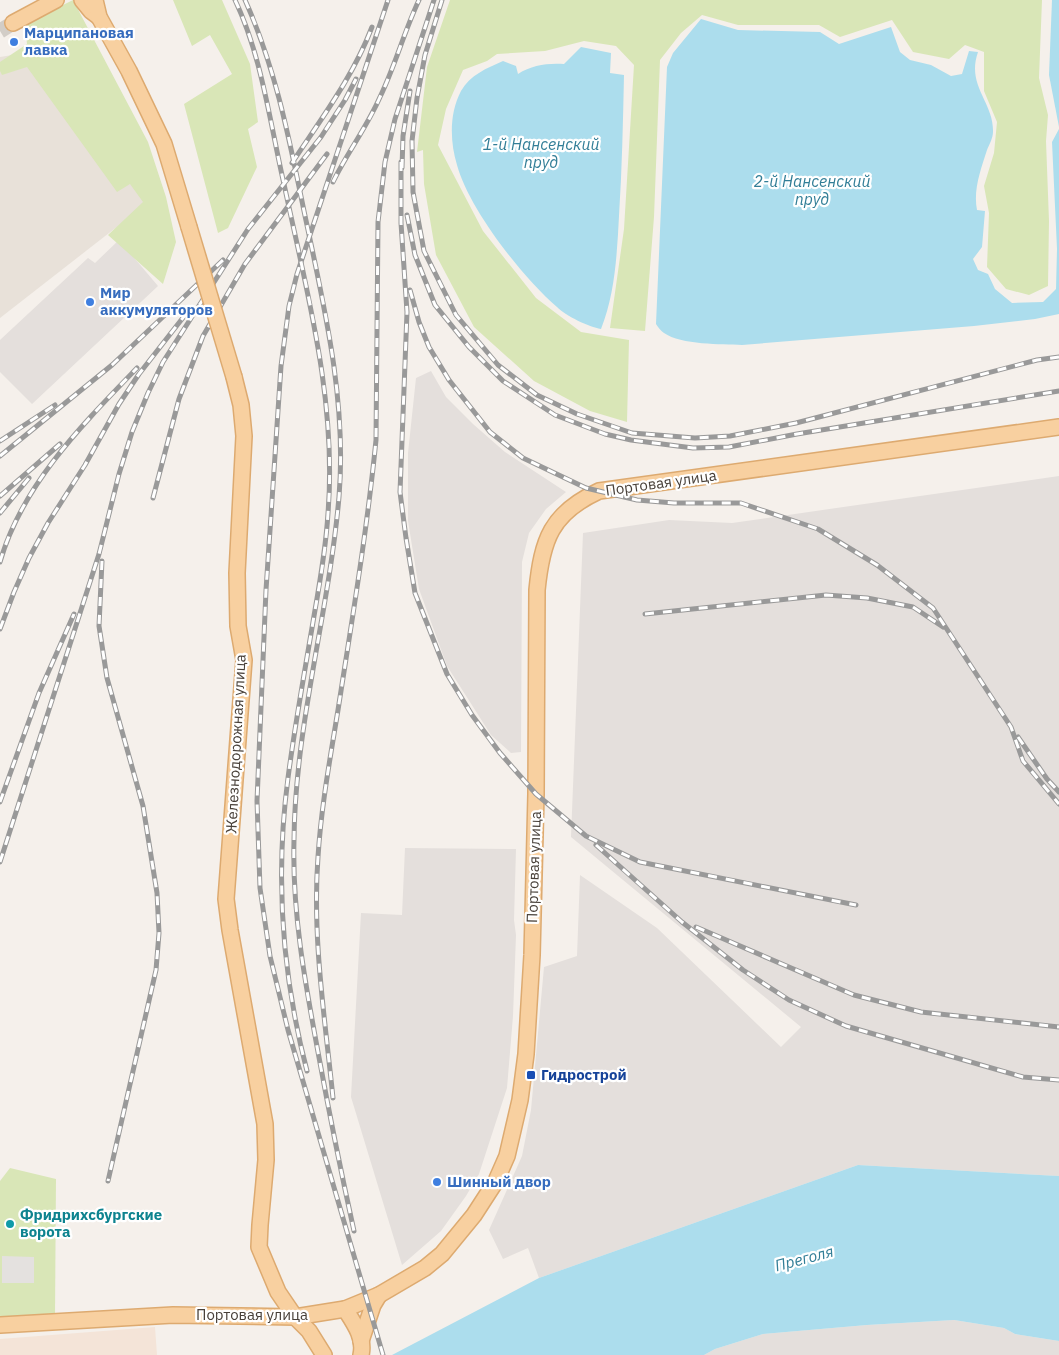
<svg xmlns="http://www.w3.org/2000/svg" width="1059" height="1355" font-family="'IBM Plex Sans',sans-serif">
	<style>
		.residential { fill: #e8e1d9 }
		.commercial { fill: #f4e4d8 }
		.industrial { fill: #e4dfdc }
		.green { fill: #d9e6b7 }
		.parking { fill: #e4e1df }
		.water { fill: #acdded }
		.lines { fill: none; stroke-linecap: round; stroke-linejoin: round }
		.major-tunnel { stroke: #d2cdc7; stroke-width: 15; stroke-dasharray: 15 8; stroke-linecap: butt }
		.major-casing { stroke: #ddaa70; stroke-width: 18 }
		.major { stroke: #f8d0a0; stroke-width: 15 }
		.rail-casing { stroke: #999; stroke-width: 5 }
		.rail { stroke: #fff; stroke-width: 3; stroke-dasharray: 9; stroke-linecap: butt }
		.major-bridge-casing { stroke: #ddaa70; stroke-width: 18; stroke-linecap: butt }
		.major-bridge { stroke: #f8d0a0; stroke-width: 15 }
		.shop-dot { fill: #3f7fe0; stroke: #fff; stroke-width: 2 }
		.transit-dot { fill: #1a4fb4; stroke: #fff; stroke-width: 2 }
		.culture-dot { fill: #0f9aa8; stroke: #fff; stroke-width: 2 }
		.labels { text-anchor: middle; stroke-width: 4.5; stroke-linejoin: round; paint-order: stroke }
		.shop-label { font-size: 15px; font-weight: bold; fill: #366cbe; stroke: #fff; text-anchor: start }
		.street-label { font-size: 15px; fill: #484039; stroke: #fff }
		.transit-label { font-size: 15px; font-weight: bold; fill: #164399; stroke: #fff; text-anchor: start }
		.culture-label { font-size: 15px; font-weight: bold; fill: #0d838f; stroke: #fff; text-anchor: start }
		.water-label { font-size: 16px; font-style: italic; fill: #327e97; stroke: #fff }
	</style>
	<rect width="100%" height="100%" fill="#f5f0eb"/>
	<polygon class="residential" points="31,52 150,201 0,318 0,57"/>
	<polygon class="commercial" points="155,1327 157,1355 0,1355 0,1339"/>
	<g class="industrial">
		<polygon points="119,240 158,286 32,404 0,372 0,340 88,258 95,263"/>
		<polygon points="431,371 446,397 473,424 505,452 566,492 546,509 529,533 522,562 521,752 511,753 491,735 447,666 419,589 408,521 408,453 416,378"/>
		<polygon points="1059,476 1059,1176 858,1165 539,1278 528,1248 503,1259 489,1230 522,1156 531,1110 544,967 577,956 580,875 657,928 781,1047 801,1027 571,837 583,533 669,520 732,523"/>
		<polygon points="405,848 516,849 514,920 516,935 513,1016 507,1088 479,1174 466,1196 441,1231 402,1265 351,1097 361,913 402,915"/>
		<polygon points="954,1320 1004,1328 1015,1334 1059,1341 1059,1355 704,1355 715,1349 763,1334 867,1325"/>
	</g>
	<g class="green">
		<polygon points="73,0 148,142 166,197 176,242 163,284 108,235 143,202 130,184 117,192 27,67 2,75 0,71 0,62 27,44 25,24"/>
		<polygon points="173,0 222,0 250,64 258,122 248,129 257,167 228,228 218,233 184,104 232,74 210,35 192,46"/>
		<polygon points="450,0 1042,0 1039,78 1048,115 1046,141 1049,221 1048,286 1029,295 1006,289 987,267 989,213 984,186 994,153 997,122 984,91 984,52 965,45 949,59 913,52 892,20 840,37 819,25 738,25 702,15 681,33 660,60 654,217 645,331 610,328 624,229 634,65 616,46 584,41 545,51 497,54 487,61 463,70 446,109 438,145 483,231 536,298 581,332 629,340 627,422 590,411 534,381 474,327 436,255 424,184 423,150 417,152 427,67"/>
		<polygon points="10,1168 56,1179 55,1317 0,1319 0,1181"/>
	</g>
	<polygon class="parking" points="2,1256 34,1257 34,1283 2,1283"/>
	<g class="water">
		<polygon points="1052,0 1059,0 1059,127 1049,75"/>
		<path d="M 701,19 L 738,30 L 820,32 L 839,44 L 891,27 L 900,52 L 910,60 L 931,65 L 951,76 L 962,74 L 969,51 L 978,52 C 966,86 994,102 993,132 C 993,138 989,145 987,150 C 981,169 973,190 977,210 L 985,211 L 982,247 L 973,259 L 978,270 L 988,274 L 995,289 L 1012,303 L 1043,302 L 1056,289 L 1057,249 L 1052,142 L 1059,129 L 1059,314 L 1035,319 L 974,326 L 742,345 C 722,344 681,345 664,333 C 661,331 658,327 656,324 L 667,67 L 673,53 Z"/>
		<path d="M 581,47 L 611,53 L 610,73 L 624,75 C 623,122 622,169 619,216 C 617,254 615,294 601,329 C 589,327 566,316 557,307 C 522,277 469,209 457,165 C 450,142 449,114 461,91 C 470,75 487,68 503,61 L 516,66 L 518,74 C 532,65 547,63 564,64 Z"/>
		<polygon points="858,1165 1059,1176 1059,1341 1015,1334 1004,1328 954,1320 867,1325 763,1334 715,1349 704,1355 392,1355 539,1278"/>
	</g>
	<g class="lines">
		<polyline class="major-tunnel" points="0,31 13,23"/>
		<g class="major-casing">
			<g id="major">
				<polyline points="82,0 91,11 99,17"/>
				<polyline points="95,0 99,17 129,71 164,144 189,227"/>
				<polyline points="13,23 56,0"/>
				<polyline points="234,377 241,405 244,436 237,573 238,626 244,660 226,899 230,930 265,1124 266,1160 260,1225 259,1247 278,1292 295,1317 309,1331 324,1355"/>
				<path d="M 345,1309 C 354,1323 365,1338 361,1355"/>
				<path d="M 0,1325 L 173,1315 L 295,1317 L 345,1309 L 379,1295 L 425,1268 L 442,1254 L 474,1215 L 496,1181 L 507,1156 L 520,1100 L 526,1054 L 532,955 L 536,794 L 537,590 C 542,540 551,513 599,491 L 1059,427"/>
				<polyline points="361,1341 373,1305 379,1295"/>
			</g>
		</g>
		<use href="#major" class="major"/>
		<g class="rail-casing">
			<g id="rail">
				<path d="M 235,0 C 262,57 270,123 284,184 C 307,293 337,401 328,513 C 326,548 320,582 314,616 C 305,670 295,724 288,778 C 275,876 282,975 307,1071"/>
				<path d="M 245,0 C 276,69 289,138 304,211 C 324,306 347,400 339,497 C 329,612 295,725 294,840 C 292,912 305,982 318,1052 C 329,1112 341,1172 354,1231"/>
				<polyline points="442,0 425,55 417,98 412,141 413,192 424,251 456,315 498,365 537,395 577,414 632,433 695,438 730,436 796,423 1037,360 1059,357"/>
				<polyline points="401,162 401,223 407,312 400,492 406,538 415,593 447,674 472,715 500,753 536,794 586,836 640,862 856,905"/>
				<path d="M 292,163 C 321,119 353,77 372,27"/>
				<polyline points="402,168 403,136 410,91"/>
				<path d="M 333,182 C 347,153 367,127 380,97 C 395,66 404,32 419,0"/>
				<polyline points="407,215 415,255 435,305 469,347 503,381 555,415 605,434 631,440 693,448 729,447 797,434 1059,391"/>
				<polyline points="410,290 419,322 429,347 449,380 490,432 523,458 586,488 637,500 674,503 741,503 818,529 877,565 933,608 1011,727 1023,761 1059,804"/>
				<polyline points="0,441 55,405"/>
				<polyline points="0,456 112,365 223,260"/>
				<polyline points="0,496 60,444"/>
				<polyline points="153,498 179,399 203,336 245,264 327,154"/>
				<polyline points="0,513 29,478"/>
				<polyline points="102,561 99,626 107,678 143,806 157,893 159,933 156,970 108,1181"/>
				<path d="M 0,562 C 22,485 82,425 137,368"/>
				<polyline points="645,614 826,595 867,598 913,607 943,627"/>
				<polyline points="0,629 14,592 29,558 48,523 85,465 119,404 139,374 189,310"/>
				<polyline points="1018,737 1047,779 1059,792"/>
				<polyline points="0,802 39,693 74,614"/>
				<polyline points="596,845 682,922 743,970 789,1000 846,1026 1023,1077 1059,1080"/>
				<polyline points="0,862 99,554 119,474 132,432 148,393 163,362 248,229 321,137 345,100 356,79"/>
				<polyline points="696,927 854,995 921,1012 1059,1027"/>
				<path d="M 333,1098 C 325,1019 312,937 318,857 C 321,808 330,759 338,710 C 352,620 367,531 376,440 L 378,222 L 385,162 L 395,119 L 434,0"/>
				<polyline points="383,1355 288,1030 270,956 260,888 257,801 266,590 281,366 289,306 297,274 388,0"/>
			</g>
		</g>
		<use href="#rail" class="rail"/>
		<g class="major-bridge-casing">
			<polyline id="major-bridge" points="189,227 234,377"/>
		</g>
		<use href="#major-bridge" class="major-bridge"/>
	</g>
	<g class="shop-dot">
		<circle cx="14" cy="42" r="5"/>
		<circle cx="90" cy="302" r="5"/>
		<circle cx="437" cy="1182" r="5"/>
	</g>
	<rect class="transit-dot" x="526" y="1070" width="10" height="10" rx="2.5"/>
	<circle class="culture-dot" cx="10" cy="1224" r="5"/>
	<g class="labels">
		<g class="shop-label">
			<text x="24" y="38">Марципановая<tspan x="24" dy="17">лавка</tspan></text>
			<text x="100" y="298">Мир<tspan x="100" dy="17">аккумуляторов</tspan></text>
			<text x="447" y="1187">Шинный двор</text>
		</g>
		<g class="street-label">
			<text transform="translate(661 483) rotate(-8)" y="5">Портовая улица</text>
			<text transform="translate(236 744) rotate(-87)" y="5">Железнодорожная улица</text>
			<text transform="translate(534 867) rotate(-88)" y="5">Портовая улица</text>
			<text x="252" y="1320">Портовая улица</text>
		</g>
		<g class="transit-label">
			<text x="541" y="1080">Гидрострой</text>
		</g>
		<g class="culture-label">
			<text x="20" y="1220">Фридрихсбургские<tspan x="20" dy="17">ворота</tspan></text>
		</g>
		<g class="water-label">
			<text x="541" y="150">1-й Нансенский<tspan x="541" dy="18">пруд</tspan></text>
			<text x="812" y="187">2-й Нансенский<tspan x="812" dy="18">пруд</tspan></text>
			<text transform="translate(804 1258) rotate(-15)" y="6">Преголя</text>
		</g>
	</g>
</svg>
